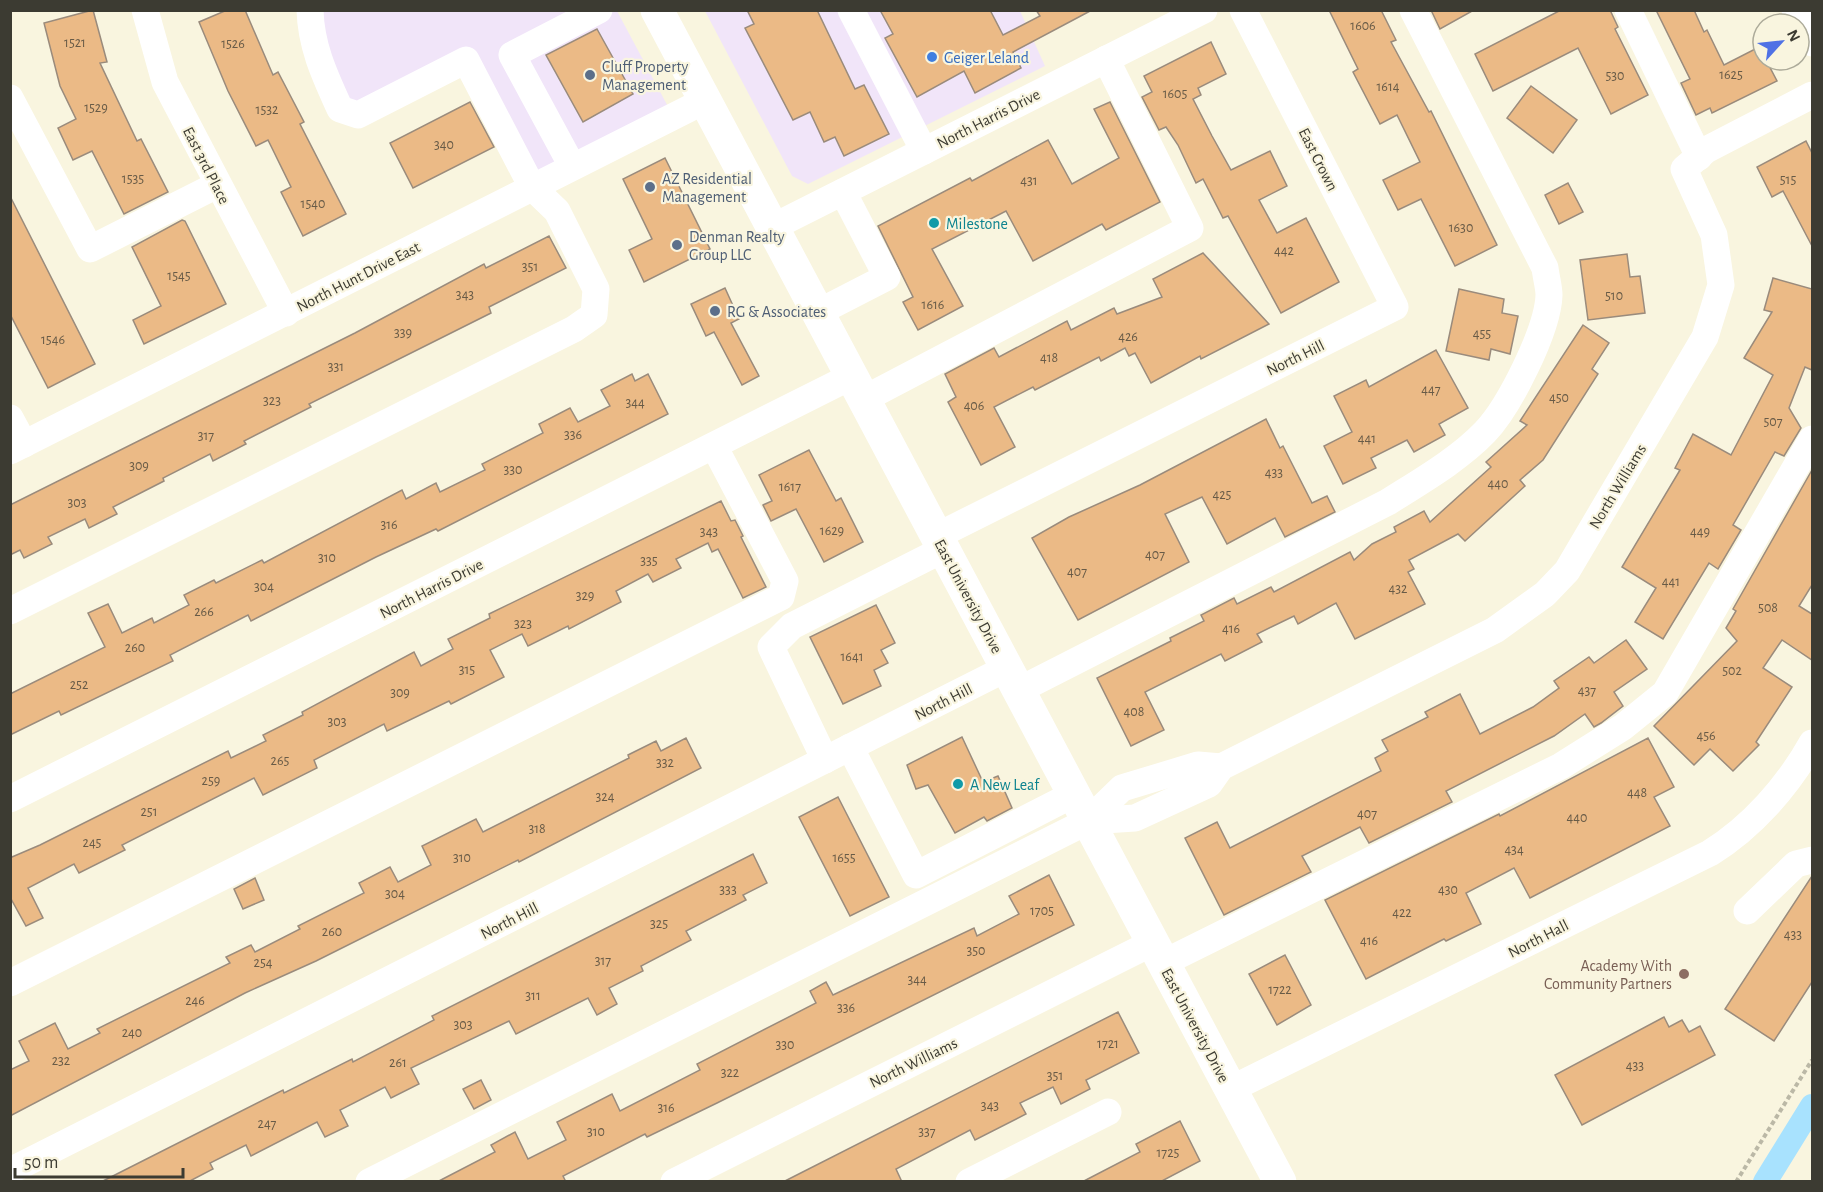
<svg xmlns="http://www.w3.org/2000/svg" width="1823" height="1192" font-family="'Alegreya Sans',sans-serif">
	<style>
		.commercial { fill: #f1e5f9 }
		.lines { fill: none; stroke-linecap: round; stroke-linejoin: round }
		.canal { stroke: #a8e2fe; stroke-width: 24 }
		.building { fill: #ebba86; stroke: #9a8b7c; stroke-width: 1.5 }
		.path { stroke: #bbb8a6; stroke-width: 4; stroke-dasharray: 4.5 3; stroke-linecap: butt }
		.minor { stroke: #fff; stroke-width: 27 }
		.major { stroke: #fff; stroke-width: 33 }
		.shop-dot { fill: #3f7fe0; stroke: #f9f5df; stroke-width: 2 }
		.service-dot { fill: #5c6f8a; stroke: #f9f5df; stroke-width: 2 }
		.culture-dot { fill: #0f9aa8; stroke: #f9f5df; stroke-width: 2 }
		.education-dot { fill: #8d6e63; stroke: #f9f5df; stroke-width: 2 }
		.labels { text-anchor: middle; stroke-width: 4.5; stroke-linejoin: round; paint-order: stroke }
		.number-label { font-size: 14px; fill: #685b47 }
		.shop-label { font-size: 16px; fill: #366cbe; stroke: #f9f5df; text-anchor: start }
		.service-label { font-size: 16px; fill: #4e5e75; stroke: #f9f5df; text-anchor: start }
		.street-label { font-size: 16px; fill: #3c3b32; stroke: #f9f5df }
		.culture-label { font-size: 16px; fill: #0d838f; stroke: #f9f5df; text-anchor: start }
		.education-label { font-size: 16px; fill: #785e54; stroke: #f9f5df; text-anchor: end }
	</style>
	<rect width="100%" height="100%" fill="#f9f5df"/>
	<g class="commercial">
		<polygon points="310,11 617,11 673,116 532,187 466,60 340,109"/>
		<polygon points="705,11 1020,11 1045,66 808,184 792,176"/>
	</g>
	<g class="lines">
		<polyline class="canal" points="1765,1182 1812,1106"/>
	</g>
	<g class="building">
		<polygon points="93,10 107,62 100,63 137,141 141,139 168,192 124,214 92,151 73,160 58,128 76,119 60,86 44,23"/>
		<polygon points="227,10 245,10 273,75 278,72 304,122 300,124 346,214 303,236 281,192 291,187 268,140 256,146 228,91 199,22"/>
		<polygon points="747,10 817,10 855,89 864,85 889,134 844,156 835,137 824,142 810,112 793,120 745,28 754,24"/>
		<polygon points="880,10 990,10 1003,35 1040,16 1036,10 1092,10 1013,52 1021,68 975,93 964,71 917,97 885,38 893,34"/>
		<polygon points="1329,10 1381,10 1396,40 1391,42 1429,112 1431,111 1497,245 1455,266 1421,199 1398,210 1383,180 1420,162 1397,115 1380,124 1353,72 1358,69"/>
		<polygon points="1431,10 1474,10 1440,29"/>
		<polygon points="1561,10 1610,10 1618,27 1615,29 1648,95 1611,114 1578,48 1493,91 1475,54"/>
		<polygon points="1656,10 1694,10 1704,32 1707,30 1724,65 1763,45 1763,60 1766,60 1777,81 1712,113 1710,108 1696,115 1681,83 1690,79"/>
		<polygon points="597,29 633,94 583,122 546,55"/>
		<polygon points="1211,42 1226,74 1198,88 1201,95 1193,99 1212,136 1231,170 1270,151 1287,186 1259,200 1277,233 1306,218 1339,282 1281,313 1228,216 1223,218 1203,179 1196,183 1178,145 1166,127 1159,130 1142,97 1152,92 1144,76"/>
		<polygon points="1531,86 1577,120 1553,153 1507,118"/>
		<polygon points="470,102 494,147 413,188 390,143"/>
		<polygon points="1110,102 1160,202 1106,230 1102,224 1033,261 1006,211 932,249 963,306 918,330 903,302 913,297 878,226 970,178 972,181 1048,140 1072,184 1119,158 1094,109"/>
		<polygon points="1806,141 1812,153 1812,246 1783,191 1772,197 1757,167"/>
		<polygon points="665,158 710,249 644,282 629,250 652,239 623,179"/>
		<polygon points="1568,183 1583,212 1559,224 1545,195"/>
		<polygon points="10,196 95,364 48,388 10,314"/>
		<polygon points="182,220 185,221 226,304 144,344 133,320 161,306 132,247"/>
		<polygon points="549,236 566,268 489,307 491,313 309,404 311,407 244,441 246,444 213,461 210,454 163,478 164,481 113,507 117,514 89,528 85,519 48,537 52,544 24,558 20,550 10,555 10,505 355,333 484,264 486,268"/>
		<polygon points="1203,253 1269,324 1201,359 1200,356 1151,383 1135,353 1129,356 1125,348 1101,361 1099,357 1035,390 1033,387 994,407 1015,447 981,465 948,402 956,397 945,374 994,348 999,357 1067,321 1071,330 1114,308 1117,314 1162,297 1153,279"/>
		<polygon points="1627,254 1630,277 1640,276 1645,313 1588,320 1580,260"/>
		<polygon points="1773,278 1812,289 1812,370 1805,367 1789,408 1801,428 1784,456 1775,452 1733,525 1741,530 1718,569 1709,563 1663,639 1635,622 1656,588 1622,567 1680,470 1675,468 1693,434 1731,455 1773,375 1744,358 1772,312 1764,310"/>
		<polygon points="725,288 739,319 731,323 759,376 742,385 714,332 706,336 691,304"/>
		<polygon points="1459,289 1504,299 1502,313 1518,316 1510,354 1491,349 1489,360 1446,351"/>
		<polygon points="1583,325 1609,343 1592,369 1598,374 1543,460 1520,480 1525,486 1465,541 1458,534 1409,560 1414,569 1408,572 1425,604 1355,639 1336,603 1298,624 1294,616 1257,634 1262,642 1225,661 1221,654 1145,692 1164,730 1131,746 1097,678 1171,641 1170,638 1204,621 1201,615 1234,598 1237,604 1271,587 1274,592 1350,552 1354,560 1372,544 1396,532 1394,527 1424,511 1430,522 1491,467 1486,462 1527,425 1520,421"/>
		<polygon points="1436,350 1468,408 1439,424 1445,435 1414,452 1407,440 1371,458 1376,468 1343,484 1324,446 1352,432 1334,396 1366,380 1369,387"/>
		<polygon points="632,374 635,381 648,374 668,414 438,531 436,529 376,557 251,621 248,615 170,655 173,661 61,715 59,711 10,735 10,694 105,647 88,613 108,604 122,633 152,618 154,623 189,605 184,595 214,580 216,583 262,560 264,563 402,490 406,499 436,483 440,492 485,470 482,464 543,433 539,424 570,408 578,422 610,406 601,390"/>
		<polygon points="1266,419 1280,448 1283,446 1312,503 1327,496 1335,512 1285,537 1275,518 1227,544 1202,497 1165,514 1189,562 1078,620 1032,538 1069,517 1140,485"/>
		<polygon points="809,450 836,501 841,498 863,542 824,562 796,509 771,521 763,505 772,501 759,475"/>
		<polygon points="1812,470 1812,585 1799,606 1812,614 1812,660 1782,640 1763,668 1792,687 1756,742 1759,745 1733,771 1710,749 1694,765 1654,726 1737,641 1726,628 1736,611 1733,609"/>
		<polygon points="721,501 731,521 735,520 743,536 741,537 766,587 743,598 718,549 712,552 708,543 676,559 681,568 653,582 648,574 616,591 621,602 569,629 568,626 528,646 522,634 490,650 504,677 451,704 449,701 387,731 384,724 314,760 317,768 263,795 254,778 122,845 125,850 79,873 74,864 28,888 43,918 26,926 10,897 10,853 12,857 40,845 228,751 231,758 266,741 263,735 303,715 302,712 414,652 421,666 453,649 448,639 490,618 489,614"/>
		<polygon points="876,605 895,643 881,650 888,663 874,670 881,686 843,704 810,637"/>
		<polygon points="1626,640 1647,669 1614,692 1623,706 1601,723 1594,727 1585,714 1554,736 1446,791 1452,802 1369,843 1360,827 1302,856 1311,872 1224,915 1185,838 1217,822 1230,848 1381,771 1375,758 1388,751 1382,740 1428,717 1425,712 1460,694 1480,734 1533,707 1559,688 1554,681 1589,657 1594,663"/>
		<polygon points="962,737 983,782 998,776 1012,808 987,821 984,817 955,833 928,785 916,789 907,765"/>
		<polygon points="686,738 701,768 519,862 518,860 316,961 245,993 10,1116 10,1070 29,1061 19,1041 55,1023 68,1049 100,1033 97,1029 230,963 226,957 251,945 255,952 300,929 298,926 364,893 359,883 390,867 398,882 431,865 422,846 476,819 483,832 629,758 628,755 656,741 661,751"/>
		<polygon points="1648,738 1674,787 1654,797 1670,826 1530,898 1514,868 1466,893 1481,924 1446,941 1444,939 1366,979 1325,900 1499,814 1500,816"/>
		<polygon points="838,797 889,897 850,916 799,817"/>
		<polygon points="753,854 767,883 743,895 746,900 686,931 691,940 641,966 643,971 609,988 617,1004 597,1015 588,998 516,1034 509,1021 411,1068 419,1084 391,1098 385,1087 340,1110 348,1126 325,1137 317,1122 251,1156 246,1145 210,1163 213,1169 188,1182 101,1182 283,1090 284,1093 352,1059 353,1062 434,1020 432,1016"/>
		<polygon points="1049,875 1074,925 717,1103 647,1137 645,1134 563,1176 566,1182 437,1182 495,1152 491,1145 515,1132 528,1159 566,1140 557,1122 612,1094 620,1111 700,1070 697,1064 816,1003 810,991 826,982 833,995 974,928 977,936 1019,914 1009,896"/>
		<polygon points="1812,876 1812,982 1774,1041 1725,1009"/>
		<polygon points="255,878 264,900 243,909 234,889"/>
		<polygon points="1285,955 1311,1005 1277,1025 1249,974"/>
		<polygon points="1118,1012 1139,1053 1086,1080 1090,1089 1061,1104 1053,1087 1020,1103 1026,1114 975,1140 970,1130 896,1169 902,1182 783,1182"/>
		<polygon points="1664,1017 1669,1027 1682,1020 1689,1032 1700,1026 1715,1055 1582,1125 1555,1075"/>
		<polygon points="481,1080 491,1100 474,1109 463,1089"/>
		<polygon points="1180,1121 1200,1161 1160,1182 1082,1182 1140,1152 1136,1144"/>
	</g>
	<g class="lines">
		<polyline class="path" points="1736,1182 1812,1060"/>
		<g class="minor">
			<polyline points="145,10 165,82 286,313"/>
			<polyline points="851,10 924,151"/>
			<polyline points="1628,10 1699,157"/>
			<polyline points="1795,10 1812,43"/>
			<polyline points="10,98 90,249 217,185"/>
			<polyline points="572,166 512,55 599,10"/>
			<polyline points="773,227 1204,10"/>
			<polyline points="819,312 887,277 843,192"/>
			<polyline points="864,399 1190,228 1106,59"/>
			<polyline points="10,418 24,444"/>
			<polyline points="10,451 706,100"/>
			<polyline points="937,536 1395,307 1243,10"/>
			<path d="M 10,611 L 574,329 L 594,315 L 596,289 L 557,211 L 532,187 L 466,60 L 358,115 L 340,109 C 325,76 311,47 310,10"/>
			<path d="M 1019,690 L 1388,502 C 1421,481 1458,460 1485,432 C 1509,407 1548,330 1549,295 C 1549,287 1546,277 1545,268 L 1413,10"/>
			<polyline points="850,747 916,875 1074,794"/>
			<polyline points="825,760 771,647 792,626 944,549"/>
			<polyline points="10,799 852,376"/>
			<polyline points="1088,821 1135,818 1209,784 1221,767 1495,630 1545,594 1567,571 1705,337 1721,285 1714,235 1684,169 1706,150 1812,95"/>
			<polyline points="1747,911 1796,864 1812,860"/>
			<polyline points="1163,963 1561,766 1623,727 1665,693 1812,439"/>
			<polyline points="10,983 781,597 785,581 714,446"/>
			<path d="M 1231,1089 L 1710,853 C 1752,827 1788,786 1812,743"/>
			<polyline points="10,1171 1007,668"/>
			<polyline points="369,1182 1088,821 1122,788 1198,765 1221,767"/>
			<polyline points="674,1182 1152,943"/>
			<polyline points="969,1182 1108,1112"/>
		</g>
		<polyline class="major" points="657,10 1280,1182"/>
	</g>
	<circle class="shop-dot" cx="932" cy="57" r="6"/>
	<g class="service-dot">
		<circle cx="590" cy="75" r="6"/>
		<circle cx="650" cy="187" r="6"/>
		<circle cx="677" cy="245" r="6"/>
		<circle cx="715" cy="311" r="6"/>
	</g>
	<g class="culture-dot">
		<circle cx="934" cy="223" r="6"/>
		<circle cx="958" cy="784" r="6"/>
	</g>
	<circle class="education-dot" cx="1684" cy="974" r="6"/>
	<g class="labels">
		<g class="number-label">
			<text x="1363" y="30">1606</text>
			<text x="75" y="47">1521</text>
			<text x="233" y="48">1526</text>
			<text x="1731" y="79">1625</text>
			<text x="1615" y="80">530</text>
			<text x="1388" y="91">1614</text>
			<text x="1175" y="98">1605</text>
			<text x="96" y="112">1529</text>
			<text x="267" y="114">1532</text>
			<text x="444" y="149">340</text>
			<text x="133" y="183">1535</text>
			<text x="1788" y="184">515</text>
			<text x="1029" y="185">431</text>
			<text x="313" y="208">1540</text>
			<text x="1461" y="232">1630</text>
			<text x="1284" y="255">442</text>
			<text x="530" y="271">351</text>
			<text x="179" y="280">1545</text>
			<text x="465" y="299">343</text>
			<text x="1614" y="300">510</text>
			<text x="933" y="309">1616</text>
			<text x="403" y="337">339</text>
			<text x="1482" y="338">455</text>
			<text x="1128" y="341">426</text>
			<text x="53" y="344">1546</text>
			<text x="1049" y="362">418</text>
			<text x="336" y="371">331</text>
			<text x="1431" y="394">447</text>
			<text x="1559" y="402">450</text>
			<text x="272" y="405">323</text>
			<text x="635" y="407">344</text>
			<text x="974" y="410">406</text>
			<text x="1773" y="426">507</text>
			<text x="573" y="439">336</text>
			<text x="206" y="440">317</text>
			<text x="1367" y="443">441</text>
			<text x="139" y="470">309</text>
			<text x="513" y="474">330</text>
			<text x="1274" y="477">433</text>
			<text x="1498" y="488">440</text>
			<text x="790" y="491">1617</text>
			<text x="1222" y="499">425</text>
			<text x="77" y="507">303</text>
			<text x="389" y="529">316</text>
			<text x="832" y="535">1629</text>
			<text x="709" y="536">343</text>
			<text x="1700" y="536">449</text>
			<text x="1155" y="559">407</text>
			<text x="327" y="562">310</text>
			<text x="649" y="565">335</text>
			<text x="1077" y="576">407</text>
			<text x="1671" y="586">441</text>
			<text x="264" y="591">304</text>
			<text x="1398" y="593">432</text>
			<text x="585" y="600">329</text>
			<text x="1768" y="612">508</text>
			<text x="204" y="616">266</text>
			<text x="523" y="628">323</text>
			<text x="1231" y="633">416</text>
			<text x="135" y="652">260</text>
			<text x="852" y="661">1641</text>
			<text x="467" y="674">315</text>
			<text x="1732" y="675">502</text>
			<text x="79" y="689">252</text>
			<text x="1587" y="695">437</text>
			<text x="400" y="697">309</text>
			<text x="1134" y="716">408</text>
			<text x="337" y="726">303</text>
			<text x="1706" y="740">456</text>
			<text x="280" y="765">265</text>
			<text x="665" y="767">332</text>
			<text x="211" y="785">259</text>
			<text x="1637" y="797">448</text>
			<text x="605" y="801">324</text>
			<text x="149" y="816">251</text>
			<text x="1367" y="818">407</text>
			<text x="1577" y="822">440</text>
			<text x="537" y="833">318</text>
			<text x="92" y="847">245</text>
			<text x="1514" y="854">434</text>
			<text x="462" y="862">310</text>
			<text x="844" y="862">1655</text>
			<text x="728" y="894">333</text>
			<text x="1448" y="894">430</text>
			<text x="395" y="898">304</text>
			<text x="1042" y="915">1705</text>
			<text x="1402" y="917">422</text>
			<text x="659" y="928">325</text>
			<text x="332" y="936">260</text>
			<text x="1793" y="939">433</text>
			<text x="1369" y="945">416</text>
			<text x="976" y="955">350</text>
			<text x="603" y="965">317</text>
			<text x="263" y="967">254</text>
			<text x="917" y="984">344</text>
			<text x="1280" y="994">1722</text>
			<text x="533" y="1000">311</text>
			<text x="195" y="1005">246</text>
			<text x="846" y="1012">336</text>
			<text x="463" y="1029">303</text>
			<text x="132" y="1037">240</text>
			<text x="1108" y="1048">1721</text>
			<text x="785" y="1049">330</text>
			<text x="61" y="1065">232</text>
			<text x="398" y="1067">261</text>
			<text x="1635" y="1070">433</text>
			<text x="730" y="1077">322</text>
			<text x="1055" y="1080">351</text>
			<text x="990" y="1110">343</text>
			<text x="666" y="1112">316</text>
			<text x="267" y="1128">247</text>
			<text x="596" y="1136">310</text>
			<text x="927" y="1136">337</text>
			<text x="1168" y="1157">1725</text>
		</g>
		<g class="shop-label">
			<text x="944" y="63">Geiger Leland</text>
		</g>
		<g class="service-label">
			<text x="602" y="72">Cluff Property<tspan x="602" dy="18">Management</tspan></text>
			<text x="662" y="184">AZ Residential<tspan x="662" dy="18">Management</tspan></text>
			<text x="689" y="242">Denman Realty<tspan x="689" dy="18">Group LLC</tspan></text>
			<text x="727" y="317">RG &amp; Associates</text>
		</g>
		<g class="street-label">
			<text transform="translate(988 118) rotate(-27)" y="6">North Harris Drive</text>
			<text transform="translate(1319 159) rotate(63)" y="6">East Crown</text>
			<text transform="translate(207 165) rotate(63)" y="6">East 3rd Place</text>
			<text transform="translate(358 276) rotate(-27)" y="6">North Hunt Drive East</text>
			<text transform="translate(1295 357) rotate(-26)" y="6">North Hill</text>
			<text transform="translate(1617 486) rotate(-59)" y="6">North Williams</text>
			<text transform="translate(431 588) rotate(-27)" y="6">North Harris Drive</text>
			<text transform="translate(969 596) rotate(62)" y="6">East University Drive</text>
			<text transform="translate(943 701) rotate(-27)" y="6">North Hill</text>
			<text transform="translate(509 920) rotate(-27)" y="6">North Hill</text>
			<text transform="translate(1538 938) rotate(-27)" y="6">North Hall</text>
			<text transform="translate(1196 1025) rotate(62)" y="6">East University Drive</text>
			<text transform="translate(913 1062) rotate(-26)" y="6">North Williams</text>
		</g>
		<g class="culture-label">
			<text x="946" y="229">Milestone</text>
			<text x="970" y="790">A New Leaf</text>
		</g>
		<g class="education-label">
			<text x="1672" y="971">Academy With<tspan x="1672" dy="18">Community Partners</tspan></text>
		</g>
	</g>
	<rect width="1823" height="1192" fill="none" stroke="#3c3b32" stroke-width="24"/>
	<g transform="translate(1781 42) rotate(63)"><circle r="28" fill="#f9f5df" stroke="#adab9a" stroke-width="1.5"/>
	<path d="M0-4.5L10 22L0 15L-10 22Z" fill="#4f71e5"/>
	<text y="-9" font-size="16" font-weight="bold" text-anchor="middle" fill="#3c3b32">N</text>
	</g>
	<path d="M15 1168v9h168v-9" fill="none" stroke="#3c3b32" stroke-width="3"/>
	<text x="24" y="1168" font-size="18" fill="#3c3b32" stroke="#f9f5df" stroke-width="4.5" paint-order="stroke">50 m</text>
</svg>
